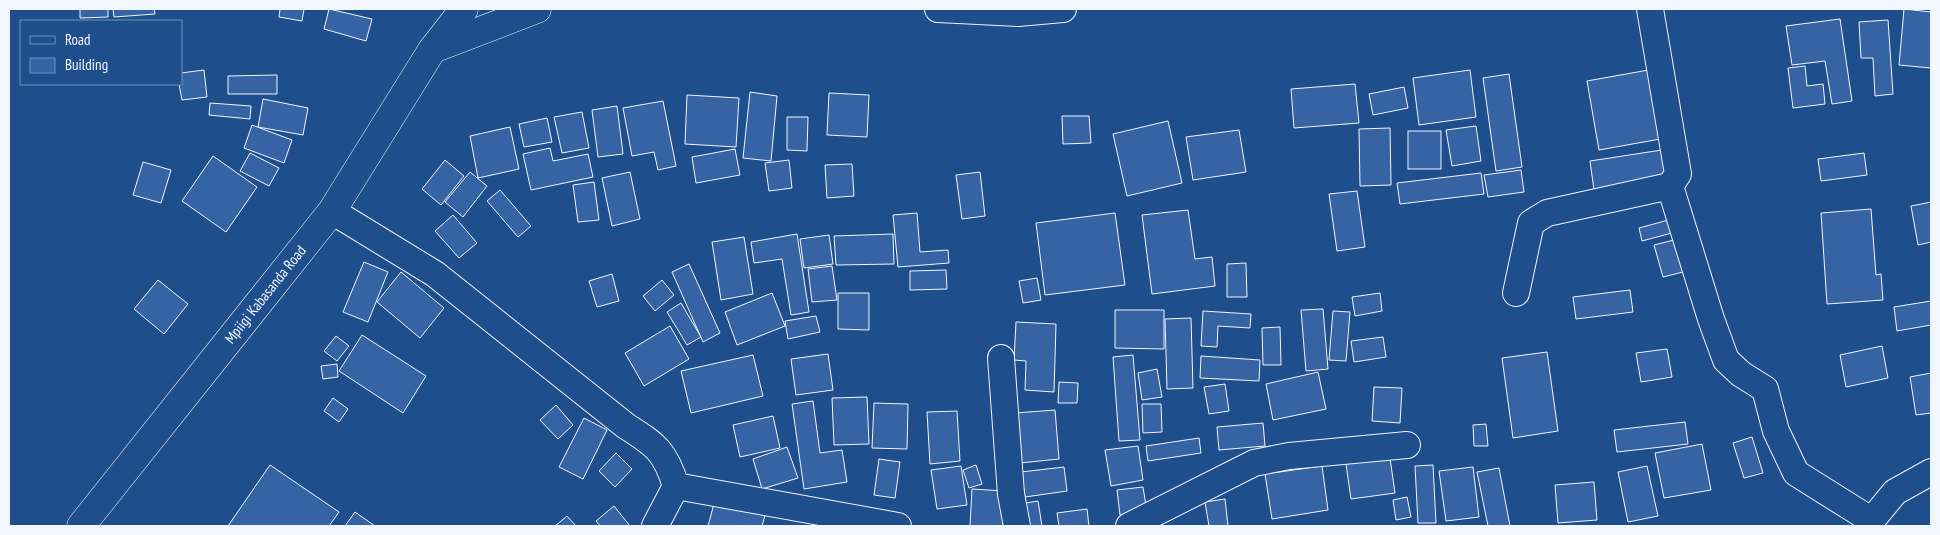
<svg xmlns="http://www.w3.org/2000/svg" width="1940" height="535" font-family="'PT Sans Narrow',sans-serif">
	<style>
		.building { fill: #3563a3; stroke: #f2f6ff }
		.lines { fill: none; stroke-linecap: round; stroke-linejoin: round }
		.minor-casing { stroke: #f2f6ff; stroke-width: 28 }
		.secondary-casing { stroke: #f2f6ff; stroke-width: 29 }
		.minor { stroke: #1f4e8c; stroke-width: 26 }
		.secondary { stroke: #1f4e8c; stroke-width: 28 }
		.labels { text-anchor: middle; stroke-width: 4; stroke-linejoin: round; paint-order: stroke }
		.street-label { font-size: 15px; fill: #f2f6ff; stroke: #1f4e8c }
	</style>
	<rect width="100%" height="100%" fill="#1f4e8c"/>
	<g class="building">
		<polygon points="80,9 108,9 108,17 80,18"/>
		<polygon points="113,9 154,9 155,14 114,17"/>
		<polygon points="280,9 304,9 302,21 279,17"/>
		<polygon points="329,9 372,19 366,41 324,29"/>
		<polygon points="1904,9 1931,12 1931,68 1899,65"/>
		<polygon points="1840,19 1852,101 1832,104 1825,61 1792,65 1786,26"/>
		<polygon points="1888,20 1893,94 1875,96 1873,58 1861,58 1859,22"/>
		<polygon points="1805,66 1807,86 1823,84 1825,104 1793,108 1788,68"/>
		<polygon points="1654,69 1666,138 1599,150 1587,81"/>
		<polygon points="204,70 207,97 182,100 179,84 181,84 181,73"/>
		<polygon points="1470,70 1476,117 1419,125 1413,78"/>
		<polygon points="1509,74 1522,167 1496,171 1483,78"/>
		<polygon points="277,75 277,94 228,94 228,76"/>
		<polygon points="1355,84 1359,123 1294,128 1291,89"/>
		<polygon points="1404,87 1408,108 1373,115 1369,94"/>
		<polygon points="750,92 777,96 771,161 743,158"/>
		<polygon points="829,93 869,95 867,137 827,135"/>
		<polygon points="687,95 739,98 736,147 685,144"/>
		<polygon points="263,99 308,108 303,135 258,127"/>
		<polygon points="663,101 676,166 658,170 654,152 632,156 623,108"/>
		<polygon points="210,103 251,106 250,119 209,115"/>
		<polygon points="617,106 623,154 598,157 592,110"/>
		<polygon points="582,112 589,148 562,153 554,117"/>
		<polygon points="1062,116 1089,116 1091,143 1063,144"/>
		<polygon points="787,117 808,117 807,151 787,150"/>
		<polygon points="547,118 552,142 524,147 519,124"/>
		<polygon points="1168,121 1182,183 1127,196 1113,134"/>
		<polygon points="252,125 292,140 284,163 244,148"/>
		<polygon points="1476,126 1481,161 1452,166 1446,130"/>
		<polygon points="510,127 519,169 478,178 470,136"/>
		<polygon points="1390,128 1391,185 1360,186 1359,129"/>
		<polygon points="1239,130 1246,172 1193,180 1186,137"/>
		<rect x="1408" y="131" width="33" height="38"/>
		<polygon points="550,148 553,161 588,154 593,177 531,190 523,154"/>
		<polygon points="735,149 740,175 696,183 692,157"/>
		<polygon points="1662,150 1667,180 1594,190 1590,161"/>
		<polygon points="250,153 279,168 269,186 240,171"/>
		<polygon points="1864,153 1867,175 1821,181 1818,159"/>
		<polygon points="213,156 257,187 226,232 182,201"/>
		<polygon points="445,160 464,176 441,205 422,189"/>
		<polygon points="789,160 792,188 769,191 765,163"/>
		<polygon points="143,162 171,170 161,203 133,195"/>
		<polygon points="852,164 854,196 827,198 825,165"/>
		<polygon points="1521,170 1524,192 1488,197 1484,175"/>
		<polygon points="470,172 487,186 463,217 445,202"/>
		<polygon points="630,172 640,219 612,226 602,178"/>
		<polygon points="980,172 985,216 962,219 956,175"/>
		<polygon points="1481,173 1484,194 1400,204 1397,183"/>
		<polygon points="594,182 599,220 578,222 573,185"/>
		<polygon points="500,190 531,226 518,237 487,201"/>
		<polygon points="1357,191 1365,247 1337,251 1329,194"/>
		<polygon points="1931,202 1931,242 1918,245 1911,206"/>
		<polygon points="1871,209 1876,275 1881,274 1883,300 1827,304 1821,213"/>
		<polygon points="1188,210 1195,259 1212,257 1215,286 1152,294 1142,215"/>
		<polygon points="917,213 920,252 948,250 949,263 898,267 893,215"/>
		<polygon points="1115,213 1125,285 1045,295 1036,223"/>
		<polygon points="453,215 477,243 459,258 435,231"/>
		<polygon points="1676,218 1679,231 1642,241 1639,228"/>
		<polygon points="797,234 809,312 791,315 782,259 754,263 751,242"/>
		<polygon points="893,234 894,264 836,265 834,236"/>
		<polygon points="829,235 833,264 804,268 800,239"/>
		<polygon points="744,237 753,294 721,300 712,242"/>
		<polygon points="1678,239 1687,271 1663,277 1654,245"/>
		<polygon points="364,262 388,272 368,322 343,312"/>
		<polygon points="1246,263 1247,297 1227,297 1227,264"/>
		<polygon points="689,264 720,333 703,342 672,272"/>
		<polygon points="832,266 837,300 812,302 808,269"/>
		<polygon points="946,270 947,289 910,290 910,271"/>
		<polygon points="401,272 444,308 420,338 377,302"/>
		<polygon points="612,274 619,301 597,307 589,281"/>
		<polygon points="1037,278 1041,300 1023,303 1019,281"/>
		<polygon points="158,280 188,304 164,334 134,309"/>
		<polygon points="662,280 674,295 655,311 643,296"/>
		<polygon points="1630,290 1633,312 1576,319 1573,297"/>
		<polygon points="772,293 785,326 737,345 725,312"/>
		<polygon points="838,293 869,293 869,330 838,329"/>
		<polygon points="1380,293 1382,311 1355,316 1352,297"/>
		<polygon points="1931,301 1931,325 1897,331 1894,307"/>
		<polygon points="681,303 701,337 687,345 667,312"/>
		<polygon points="1323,309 1328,369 1306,371 1301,310"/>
		<polygon points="1115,310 1164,310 1164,349 1115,348"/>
		<polygon points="1203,311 1251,314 1250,328 1218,326 1217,347 1201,346"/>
		<polygon points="1333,311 1350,312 1346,361 1329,360"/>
		<polygon points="816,316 820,332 788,339 785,321"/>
		<polygon points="1191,318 1193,388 1167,389 1165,319"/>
		<polygon points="1016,322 1056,324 1054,392 1025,390 1026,361 1014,360"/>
		<polygon points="670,326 689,359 644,386 625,353"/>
		<polygon points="1280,327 1281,365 1263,365 1262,328"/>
		<polygon points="362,335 426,376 403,413 339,371"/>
		<polygon points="336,336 349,346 337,361 324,351"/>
		<polygon points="1383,337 1386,357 1354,362 1351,341"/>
		<polygon points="1882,346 1888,378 1846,387 1840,355"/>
		<polygon points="1667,349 1672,377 1641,382 1636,353"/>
		<polygon points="1547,352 1558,431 1513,438 1502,358"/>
		<polygon points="828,354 833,390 796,395 791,359"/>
		<polygon points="753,355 763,396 691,413 681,371"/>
		<polygon points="1133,355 1140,440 1119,441 1113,357"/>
		<polygon points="1201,356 1260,360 1259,381 1200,378"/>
		<polygon points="337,364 338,377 323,379 321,366"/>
		<polygon points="1157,369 1162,397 1142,400 1138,373"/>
		<polygon points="1318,372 1326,409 1273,420 1266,384"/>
		<polygon points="1931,373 1931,413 1916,415 1910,377"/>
		<polygon points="1059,382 1078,383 1077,403 1058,403"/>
		<polygon points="1225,384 1229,411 1209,414 1204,387"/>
		<polygon points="1374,387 1402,388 1400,423 1372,421"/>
		<polygon points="867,397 869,444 834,445 832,398"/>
		<polygon points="333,398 348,409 339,422 324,411"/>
		<polygon points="813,401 820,453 842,450 847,482 804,489 792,404"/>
		<polygon points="874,403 908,404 907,449 872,448"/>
		<polygon points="1142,404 1161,404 1162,432 1143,433"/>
		<polygon points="556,405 573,425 558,439 540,420"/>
		<polygon points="1055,410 1059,459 1020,463 1015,413"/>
		<polygon points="957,411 960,461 930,464 927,412"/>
		<polygon points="773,416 780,448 740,457 733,425"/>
		<polygon points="584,418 607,430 583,479 559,467"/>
		<polygon points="1685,422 1688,444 1617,452 1614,430"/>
		<polygon points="1263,423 1265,446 1219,450 1217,427"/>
		<polygon points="1486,424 1488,446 1474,446 1473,425"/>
		<polygon points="1752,437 1763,473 1744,478 1733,443"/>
		<polygon points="1199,438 1201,453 1148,461 1146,446"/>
		<polygon points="1702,444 1711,490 1664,498 1655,453"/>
		<polygon points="1138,446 1143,480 1111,486 1105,450"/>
		<polygon points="787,447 798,478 762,489 753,459"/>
		<polygon points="616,453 632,469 615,487 599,471"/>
		<polygon points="1390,458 1395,493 1351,499 1346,464"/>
		<polygon points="879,459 900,462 895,498 874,495"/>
		<polygon points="270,465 339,512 329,526 228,526"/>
		<polygon points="976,465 982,484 969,488 963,470"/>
		<polygon points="1433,465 1436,523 1418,523 1415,466"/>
		<polygon points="961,466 967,505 937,509 931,470"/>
		<polygon points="1322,466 1328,510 1272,519 1265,474"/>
		<polygon points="1647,466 1658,516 1628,522 1618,472"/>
		<polygon points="1064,467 1067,491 1025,497 1021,472"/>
		<polygon points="1473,467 1479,517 1446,521 1439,471"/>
		<polygon points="1499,468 1510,526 1488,526 1477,472"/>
		<polygon points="1594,482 1597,520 1558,523 1555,485"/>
		<polygon points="1143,487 1147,512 1120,515 1117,490"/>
		<polygon points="972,489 1005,491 1003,526 970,526"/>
		<polygon points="1407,497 1411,517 1396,520 1393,500"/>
		<polygon points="1225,499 1228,526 1209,526 1205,502"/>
		<polygon points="715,500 766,512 762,526 708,526"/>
		<polygon points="1038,501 1042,526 1023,526 1020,504"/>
		<polygon points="614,506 630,526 600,526 596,521"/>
		<polygon points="1087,509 1089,526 1059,526 1057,513"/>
		<polygon points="355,512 375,526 345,526"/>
		<polygon points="567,516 576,526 555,526"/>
	</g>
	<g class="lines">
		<g class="minor-casing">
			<g id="minor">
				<polyline points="938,9 1018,13 1063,9"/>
				<polyline points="1670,186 1711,319 1726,360 1741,374 1765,389 1776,431 1796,473 1871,520"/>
				<path d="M 332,211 L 435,274 L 626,426 C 656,445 665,451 676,486 L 655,526"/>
				<polyline points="1516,293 1531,223 1547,213 1670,186 1678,174 1650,9"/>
				<polyline points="1001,358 1011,494 1017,526"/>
				<polyline points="676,486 898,526"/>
				<polyline points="1129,526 1254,463 1289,456 1407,445"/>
				<polyline points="1867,526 1895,492 1931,472"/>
			</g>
		</g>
		<g class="secondary-casing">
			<g id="secondary">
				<polyline points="433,49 537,9"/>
				<path id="s1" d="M 81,526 L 332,211 L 432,50 L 464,9"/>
			</g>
		</g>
		<use href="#minor" class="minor"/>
		<use href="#secondary" class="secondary"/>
	</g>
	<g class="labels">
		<g class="street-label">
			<text dy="5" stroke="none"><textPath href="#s1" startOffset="296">Mpiigi Kabasanda Road</textPath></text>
		</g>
	</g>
	<rect width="1940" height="535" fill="none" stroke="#f2f6ff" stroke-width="20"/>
	<rect x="20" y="20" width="162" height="65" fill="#1f4e8c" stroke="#7391ba"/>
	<rect x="30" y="36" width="25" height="8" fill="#1f4e8c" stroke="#7391ba"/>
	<text x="65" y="45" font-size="15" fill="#f2f6ff">Road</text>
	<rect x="30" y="58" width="25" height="15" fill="#3563a3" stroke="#7391ba"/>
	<text x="65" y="70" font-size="15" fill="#f2f6ff">Building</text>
</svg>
